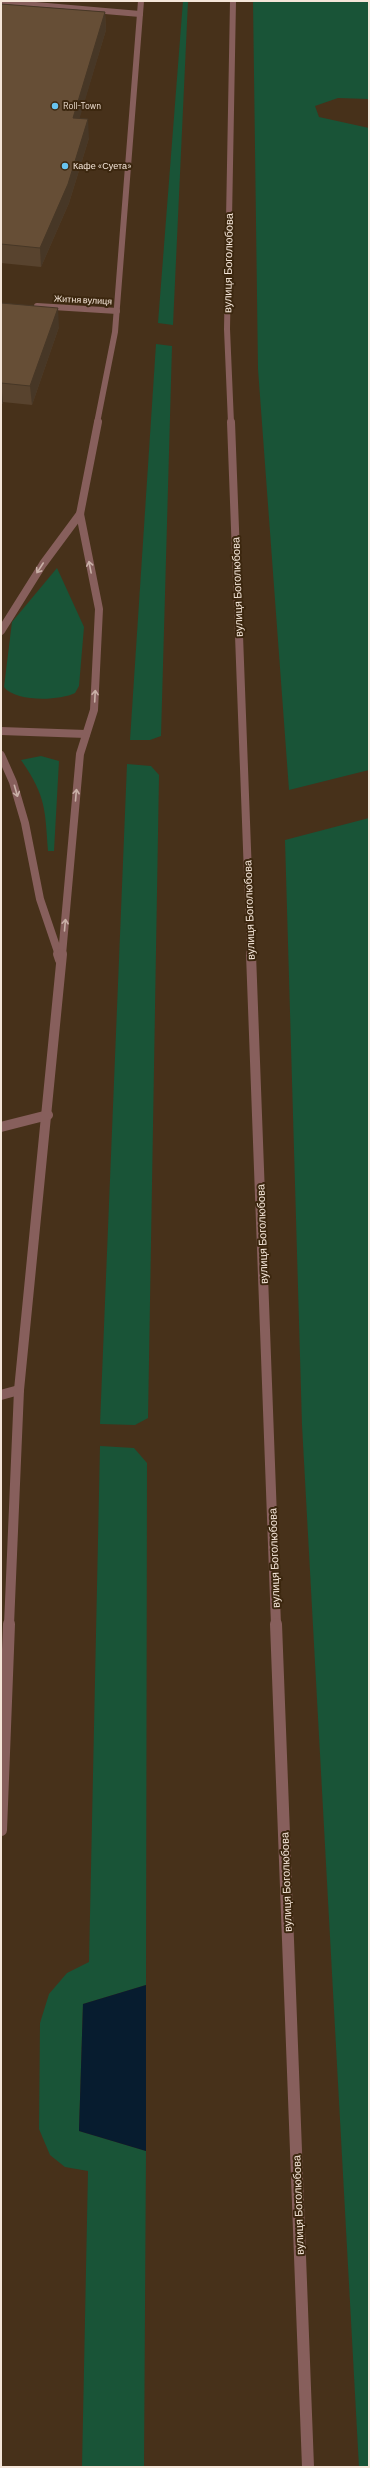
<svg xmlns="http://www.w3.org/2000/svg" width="370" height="2468" font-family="Barlow,sans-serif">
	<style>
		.green { fill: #195437 }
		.water { fill: #071c2f }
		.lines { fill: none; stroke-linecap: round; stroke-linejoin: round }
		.minor-far3 { stroke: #875f5c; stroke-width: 6 }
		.minor-far2 { stroke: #875f5c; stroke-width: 8 }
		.minor-far1 { stroke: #875f5c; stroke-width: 10 }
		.minor { stroke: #875f5c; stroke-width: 12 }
		.wall { fill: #58432e }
		.shaded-wall { fill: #473726 }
		.building { fill: #664e36; stroke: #473726 }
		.oneway { stroke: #c9b0a7 }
		.poi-dot { fill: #68c4f0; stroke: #3c270f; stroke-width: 1.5 }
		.labels { text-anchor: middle; stroke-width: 4; stroke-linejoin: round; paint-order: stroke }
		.far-poi-label { font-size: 9px; fill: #f5e6d9; stroke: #3c270f; text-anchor: start }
		.far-street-label { font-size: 9px; fill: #f5e6d9; stroke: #3c270f }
		.street-label { font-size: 11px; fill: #f5e6d9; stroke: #3c270f }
	</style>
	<rect width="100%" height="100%" fill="#47311a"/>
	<g class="green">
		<polygon points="183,1 188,1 173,325 158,323"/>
		<polygon points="253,1 369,1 369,99 338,98 315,106 319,117 369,128 369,770 289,790 258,369"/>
		<polygon points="156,344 172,346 161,736 150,740 130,740"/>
		<path d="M 57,568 L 84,627 L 79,686 L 75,693 C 59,701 15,702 4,687 L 12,622 Z"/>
		<path d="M 41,756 L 59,761 L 54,851 L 48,851 C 45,809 46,796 21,760 Z"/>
		<polygon points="127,764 151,766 159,775 148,1418 135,1425 100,1424"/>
		<polygon points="369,818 369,2467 359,2467 302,1425 285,840"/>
		<polygon points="100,1446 134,1448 147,1463 146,1985 83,2004 79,2131 146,2151 144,2467 82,2467 88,2171 65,2167 50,2155 39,2129 40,2023 49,1994 67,1973 89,1962"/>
	</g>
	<polygon class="water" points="146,1985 146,2151 79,2131 83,2004"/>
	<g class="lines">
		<g class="minor-far3">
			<polyline points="1,2 140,14"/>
			<polyline points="37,306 117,311"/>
			<polyline points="97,423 115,332 141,1"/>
			<polyline points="231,423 227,329 233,1"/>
		</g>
		<g class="minor-far2">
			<polyline points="231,422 251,955"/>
			<polyline points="1,631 43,564 80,514"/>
			<polyline points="1,731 86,734"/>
			<polyline points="1,755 13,782 25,823 40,899 59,955"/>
			<polyline points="62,955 80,754 94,710 99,609 80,514 98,422"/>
		</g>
		<g class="minor-far1">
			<polyline points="58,954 60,960"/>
			<polyline points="251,954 276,1625"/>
			<polyline points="1,1127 48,1115"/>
			<polyline points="1,1395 19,1390"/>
			<polyline points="9,1625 19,1390 62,954"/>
		</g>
		<g class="minor">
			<polyline points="276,1624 308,2467"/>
			<polyline points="1,1830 9,1624"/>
		</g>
	</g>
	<g class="wall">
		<polygon points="1,4 105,12 106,30 79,119 89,138 69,203 41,267 1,263"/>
		<polygon points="1,303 59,327 32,405 3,402 1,407"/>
	</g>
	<g class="shaded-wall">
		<polygon points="105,12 106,30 74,137 73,118"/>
		<polygon points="88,119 89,138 69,203 41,267 40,248"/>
		<polygon points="58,308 59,327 32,405 30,386"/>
		<polygon points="1,383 3,402 1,407"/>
	</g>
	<g class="building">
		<polygon points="1,4 105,12 73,118 88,119 68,184 40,248 1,244"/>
		<polygon points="1,303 58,308 30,386 1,383"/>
	</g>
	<defs><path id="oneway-shaft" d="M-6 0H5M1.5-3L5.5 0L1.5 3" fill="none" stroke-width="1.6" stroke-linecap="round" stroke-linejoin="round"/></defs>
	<g class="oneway">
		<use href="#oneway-shaft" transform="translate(90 567) rotate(-101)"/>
		<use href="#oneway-shaft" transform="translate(40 568) rotate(123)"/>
		<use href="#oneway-shaft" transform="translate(95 696) rotate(-87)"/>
		<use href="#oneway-shaft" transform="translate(16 791) rotate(74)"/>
		<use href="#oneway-shaft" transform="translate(76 795) rotate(-85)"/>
		<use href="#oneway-shaft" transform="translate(65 925) rotate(-85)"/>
	</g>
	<g class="poi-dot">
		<circle cx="55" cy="106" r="4"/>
		<circle cx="65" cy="166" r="4"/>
	</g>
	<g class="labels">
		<g class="far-poi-label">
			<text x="63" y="109">Roll-Town</text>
			<text x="73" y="169">Кафе «Суета»</text>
		</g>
		<g class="far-street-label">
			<text transform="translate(83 300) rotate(3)" y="3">Житня вулиця</text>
		</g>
		<g class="street-label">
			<text transform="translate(228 263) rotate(-89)" y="4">вулиця Боголюбова</text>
			<text transform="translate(237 587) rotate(-92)" y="4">вулиця Боголюбова</text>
			<text transform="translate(249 910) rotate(-92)" y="4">вулиця Боголюбова</text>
			<text transform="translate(262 1234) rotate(-92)" y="4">вулиця Боголюбова</text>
			<text transform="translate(274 1558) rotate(-92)" y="4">вулиця Боголюбова</text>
			<text transform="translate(286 1882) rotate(-92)" y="4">вулиця Боголюбова</text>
			<text transform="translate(298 2205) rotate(-92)" y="4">вулиця Боголюбова</text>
		</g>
	</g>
	<rect width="370" height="2468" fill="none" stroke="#f5e6d9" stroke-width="4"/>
</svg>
